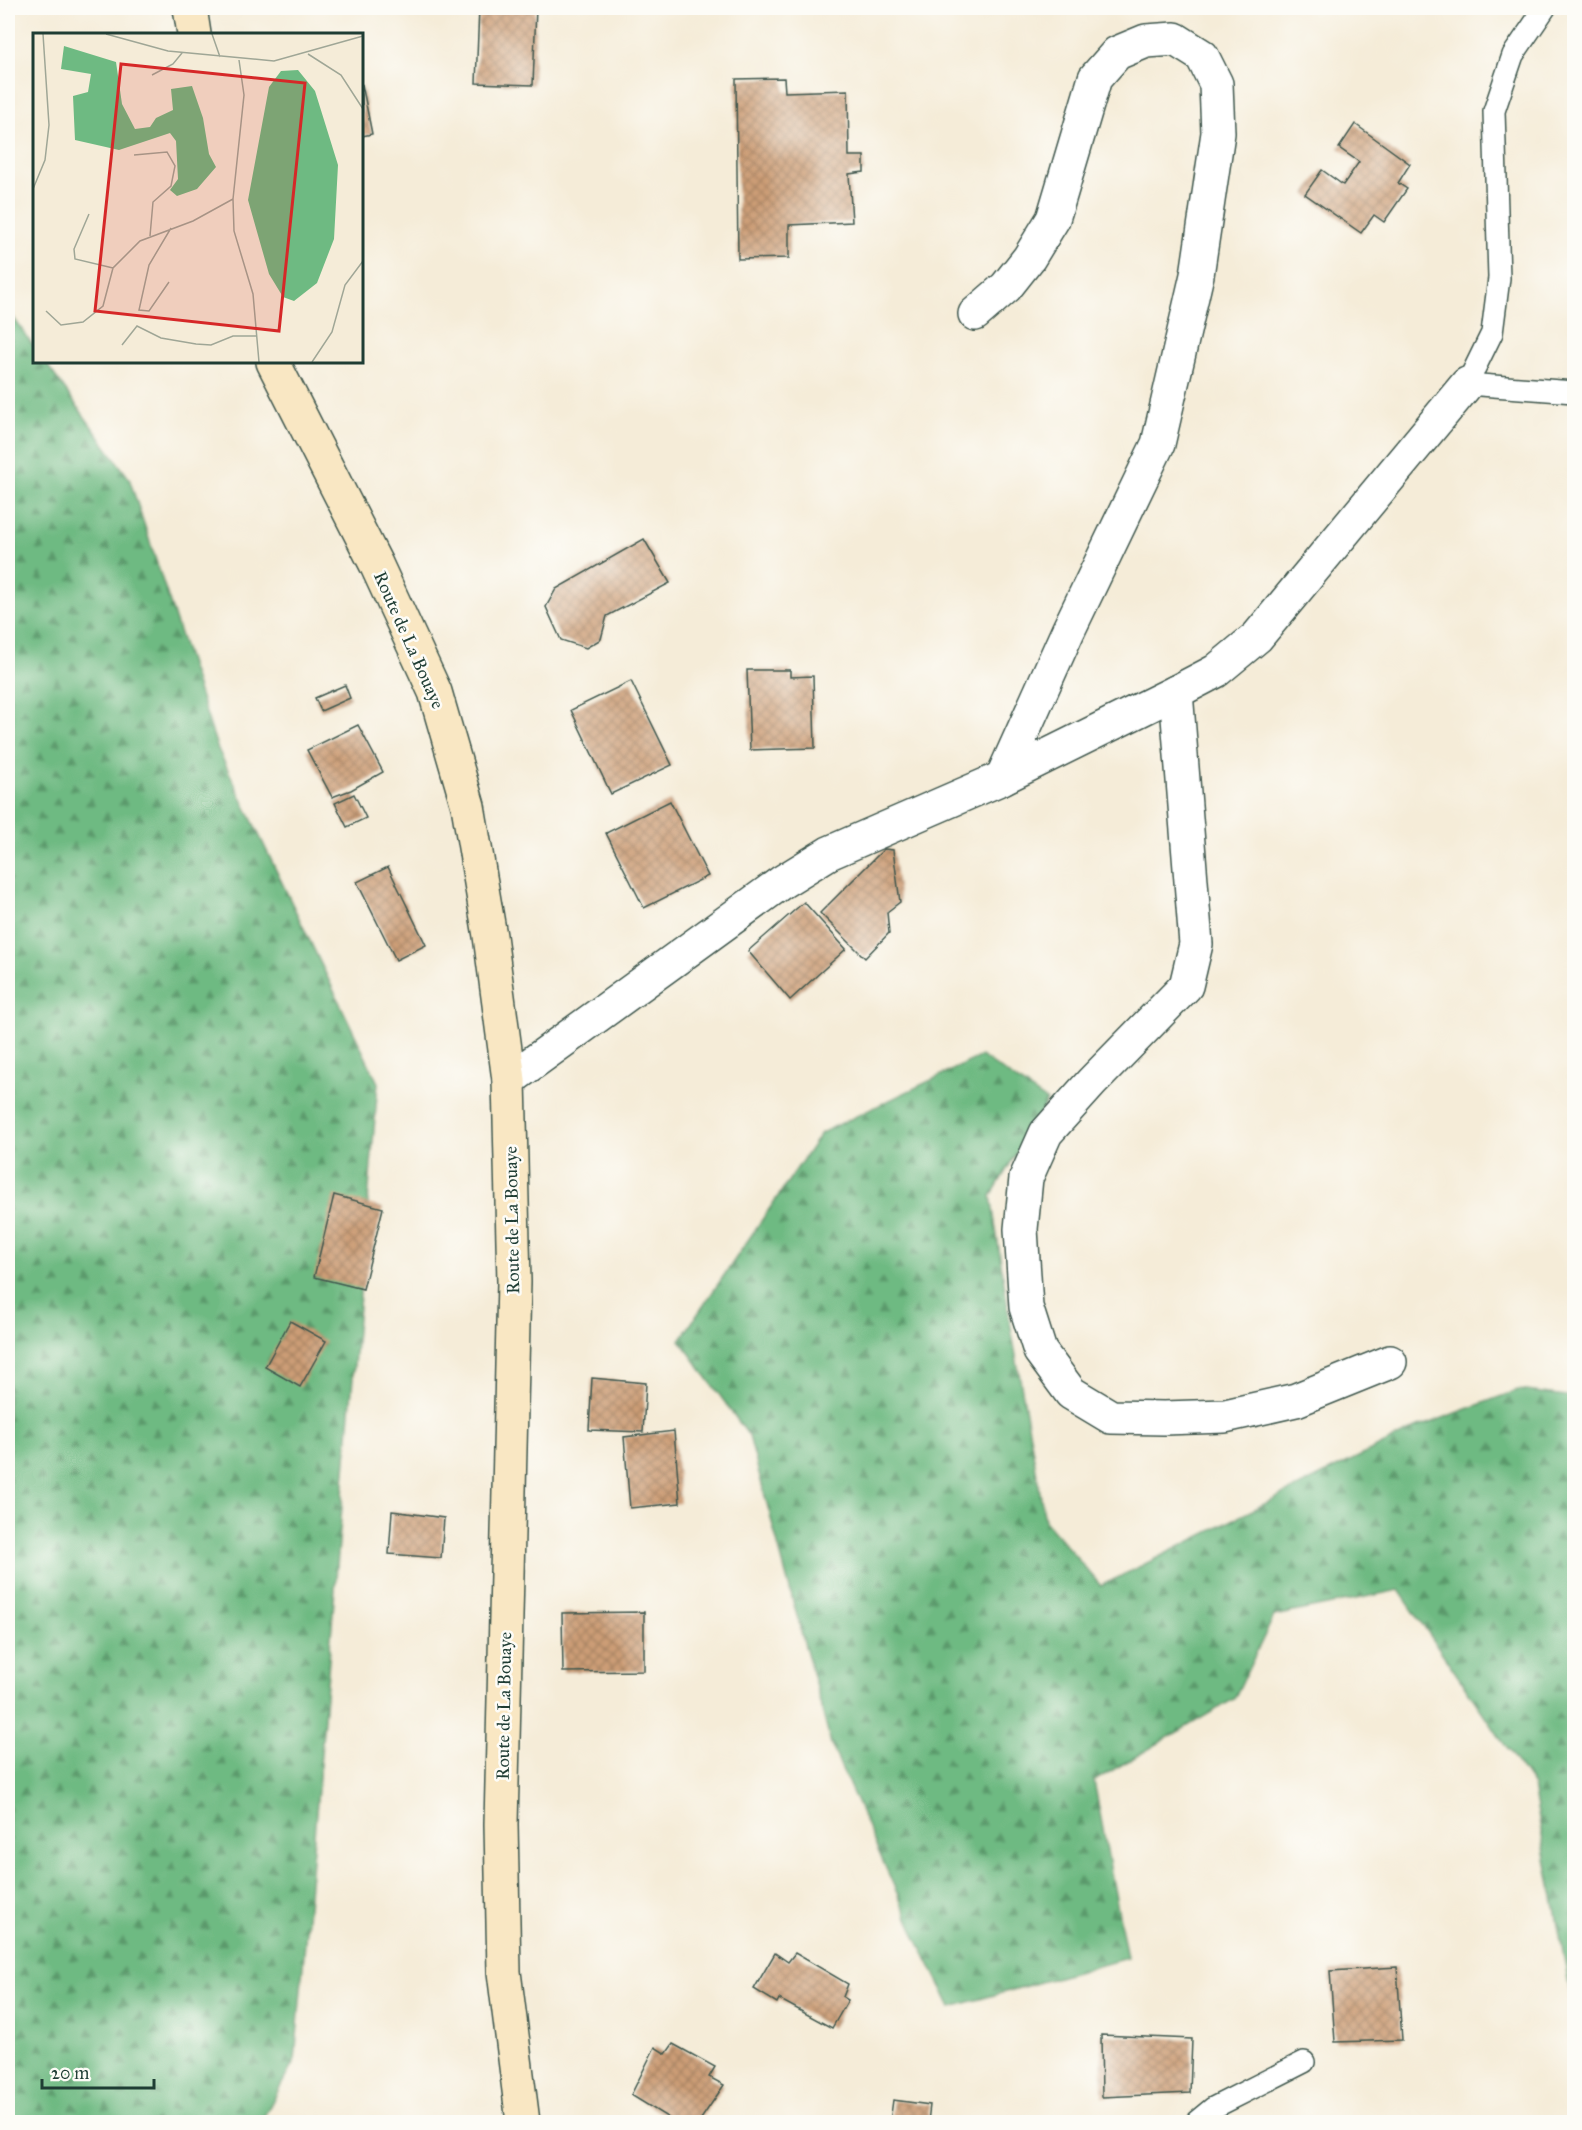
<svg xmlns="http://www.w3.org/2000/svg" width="1582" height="2130" font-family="'IM FELL Great Primer',serif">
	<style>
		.forest { fill: url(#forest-firs); stroke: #467c5b; stroke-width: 1.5 }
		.building { fill: url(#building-cross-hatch) }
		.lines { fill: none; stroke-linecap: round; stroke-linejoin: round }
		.service-casing { stroke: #3f574d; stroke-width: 24 }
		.minor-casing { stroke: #3f574d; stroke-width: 36 }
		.secondary-casing { stroke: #3f574d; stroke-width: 36 }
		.service { stroke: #fff; stroke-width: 21 }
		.minor { stroke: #fff; stroke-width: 33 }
		.secondary { stroke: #f9e7c3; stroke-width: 33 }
		.labels { text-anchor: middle; stroke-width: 5; stroke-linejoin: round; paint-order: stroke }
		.street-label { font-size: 18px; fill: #1f3d34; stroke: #fdfcf7 }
		.inset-road { fill: none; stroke: #9fa696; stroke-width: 1.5 }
		.view { fill: #d62828; fill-opacity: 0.15; stroke: #d62828; stroke-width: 3 }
		.inset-edge { fill: none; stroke: #1f3d34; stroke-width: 3 }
	</style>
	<defs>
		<pattern id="forest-firs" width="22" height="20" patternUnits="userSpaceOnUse" patternTransform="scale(1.5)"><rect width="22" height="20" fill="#6eba82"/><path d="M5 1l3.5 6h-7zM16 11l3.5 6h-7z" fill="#5a986b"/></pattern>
		<pattern id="building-cross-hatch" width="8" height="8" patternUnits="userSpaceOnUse" patternTransform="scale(1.5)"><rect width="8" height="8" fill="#cc9d76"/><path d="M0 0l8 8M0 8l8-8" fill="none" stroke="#a58162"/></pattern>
	</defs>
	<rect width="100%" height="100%" fill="#fdfcf7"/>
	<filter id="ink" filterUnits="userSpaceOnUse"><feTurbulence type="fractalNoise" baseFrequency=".0167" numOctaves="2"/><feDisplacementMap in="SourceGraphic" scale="12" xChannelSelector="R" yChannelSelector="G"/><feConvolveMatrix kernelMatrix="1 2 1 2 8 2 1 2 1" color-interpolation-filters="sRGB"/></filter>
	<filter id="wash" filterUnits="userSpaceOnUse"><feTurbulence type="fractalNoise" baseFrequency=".008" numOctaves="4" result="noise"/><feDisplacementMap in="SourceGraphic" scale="24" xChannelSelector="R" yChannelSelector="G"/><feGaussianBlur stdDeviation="1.35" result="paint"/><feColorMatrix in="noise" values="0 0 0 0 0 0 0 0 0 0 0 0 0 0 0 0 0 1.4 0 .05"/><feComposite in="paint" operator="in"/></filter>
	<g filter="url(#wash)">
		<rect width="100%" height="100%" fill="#f5ecd8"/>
		<g class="forest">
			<polygon points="8,310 34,347 34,362 45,362 129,478 217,747 378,1083 295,2060 261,2122 8,2122"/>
			<polygon points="981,1056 1047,1101 991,1196 1009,1316 1045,1521 1101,1586 1416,1428 1518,1390 1574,1397 1574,2013 1533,1786 1399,1590 1274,1616 1234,1699 1094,1781 1127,1958 951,2007 920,1945 831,1744 749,1436 680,1340 821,1133"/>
		</g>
		<g id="blocks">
			<g class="building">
				<polygon points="479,8 536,8 533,85 476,83"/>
				<polygon points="784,78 785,92 848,90 849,156 864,156 864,172 849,174 852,222 789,225 789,258 738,259 736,79"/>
				<polygon points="362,84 372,134 362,136"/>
				<polygon points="1355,124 1410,164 1398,183 1407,189 1384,222 1374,215 1361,233 1305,194 1322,170 1343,185 1359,162 1339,148"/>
				<polygon points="644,539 670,583 607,616 601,639 586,648 561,640 546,607 556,589"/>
				<polygon points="747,670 790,670 790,677 813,676 815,748 750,750"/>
				<polygon points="631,681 672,765 611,794 571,710"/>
				<polygon points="345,685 350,698 321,711 315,698"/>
				<polygon points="358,725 383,772 351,790 332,797 307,750"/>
				<polygon points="354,794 366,818 347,827 335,803"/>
				<polygon points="670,801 708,876 644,908 606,833"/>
				<polygon points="884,849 893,850 900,902 887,912 889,933 865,958 820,913"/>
				<polygon points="388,867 426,945 396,960 357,882"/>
				<polygon points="804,902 846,949 790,1000 748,951"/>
				<polygon points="334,1195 383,1208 363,1289 314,1277"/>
				<polygon points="290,1321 326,1341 300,1387 265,1367"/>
				<polygon points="592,1378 646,1383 643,1432 589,1430"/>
				<polygon points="674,1431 680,1503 630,1508 624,1437"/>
				<polygon points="392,1511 444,1518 441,1558 389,1554"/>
				<polygon points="644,1612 644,1671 563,1672 562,1613"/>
				<polygon points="775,1953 788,1962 795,1953 848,1984 843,1997 848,2000 832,2028 779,1999 777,2003 754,1989"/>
				<polygon points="1397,1967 1402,2040 1335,2042 1330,1971"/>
				<polygon points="1101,2035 1192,2039 1190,2093 1102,2097"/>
				<polygon points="673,2044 715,2067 709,2077 724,2085 699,2122 675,2122 631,2095 655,2047 666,2054"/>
				<polygon points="893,2100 930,2105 928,2122 890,2122"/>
			</g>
		</g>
	</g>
	<g filter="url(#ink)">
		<use href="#blocks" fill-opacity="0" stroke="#3f574d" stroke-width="1.5"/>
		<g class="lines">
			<g class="service-casing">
				<g id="service">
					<polyline points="1545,8 1513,55 1494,111 1499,278 1492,333 1467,384 1574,392"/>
					<polyline points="1196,2122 1213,2108 1304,2062"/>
				</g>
			</g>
			<g class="minor-casing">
				<g id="minor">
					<polyline points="975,314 1006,287 1029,258 1053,219 1095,78 1117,53 1146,41 1175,39 1202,56 1216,84 1218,133 1197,275 1158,444 1068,631 1002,778"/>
					<polyline points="1176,692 1196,944 1186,986 1092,1082 1046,1133 1026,1178 1021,1229 1026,1307 1040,1351 1071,1393 1111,1417 1164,1418 1225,1416 1296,1400 1390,1362"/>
					<polyline points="509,1080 782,882 829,853 1002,778 1176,692 1216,671 1257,637 1467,384"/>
				</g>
			</g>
			<g class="secondary-casing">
				<g id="secondary">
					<polyline points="190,8 194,34"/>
					<polyline points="273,362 376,564 435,692 468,806 490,936 509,1080 514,1282 501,1824 504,1972 523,2122"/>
				</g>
			</g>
			<use href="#service" class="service"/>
			<use href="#minor" class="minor"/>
			<use href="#secondary" class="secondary"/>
		</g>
	</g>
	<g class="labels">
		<g class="street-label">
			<text transform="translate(409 640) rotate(66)" y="6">Route de La Bouaye</text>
			<text transform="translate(512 1220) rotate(-91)" y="6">Route de La Bouaye</text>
			<text transform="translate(504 1706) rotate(-89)" y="6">Route de La Bouaye</text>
		</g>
	</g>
	<g transform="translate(33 33)">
		<rect width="330" height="330" fill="#f5ecd8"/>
		<path d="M 31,13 L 83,29 L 89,71 L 102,96 L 117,94 L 123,85 L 140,77 L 138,56 L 159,53 L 170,85 L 176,121 L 183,134 L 164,156 L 144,163 L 137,157 L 145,146 L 143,108 L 137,100 L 86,117 L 42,107 L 40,63 L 55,59 L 58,41 L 28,36 ZM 265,37 L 282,58 L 305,132 L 301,206 L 284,250 L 261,268 L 250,264 L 236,241 L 215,167 L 236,54 L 248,38 Z" fill="#6eba82"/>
		<path class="inset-road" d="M 73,1 L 135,18 L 241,28 L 330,3M 179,1 L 187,24M 275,21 L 308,42 L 330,76M 206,27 L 211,62 L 200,166 L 201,198 L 220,261 L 226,329M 119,42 L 140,31 L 149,20M 101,122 L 134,119 L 142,133 L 138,153 L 120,169 L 117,203M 0,156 L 12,127 L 16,92 L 10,1M 56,181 L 41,216 L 42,226 L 80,235M 136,249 L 116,278 L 106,277 L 116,232 L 138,195M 13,278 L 28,292 L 50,289 L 70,273 L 80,235 L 107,208 L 160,188 L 200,166M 89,312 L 104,293 L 128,305 L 163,311 L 178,312 L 200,303 L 224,303M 279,329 L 299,299 L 312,252 L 330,228"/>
		<path class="view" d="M 88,31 L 272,50 L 246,298 L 62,278 Z"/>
		<rect width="330" height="330" class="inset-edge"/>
	</g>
	<rect width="1582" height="2130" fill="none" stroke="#fdfcf7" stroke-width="30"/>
	<path d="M42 2079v9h112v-9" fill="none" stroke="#1f3d34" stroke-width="3"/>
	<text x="51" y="2079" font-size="18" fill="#1f3d34" stroke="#fdfcf7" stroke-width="4.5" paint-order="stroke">20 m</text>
</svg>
